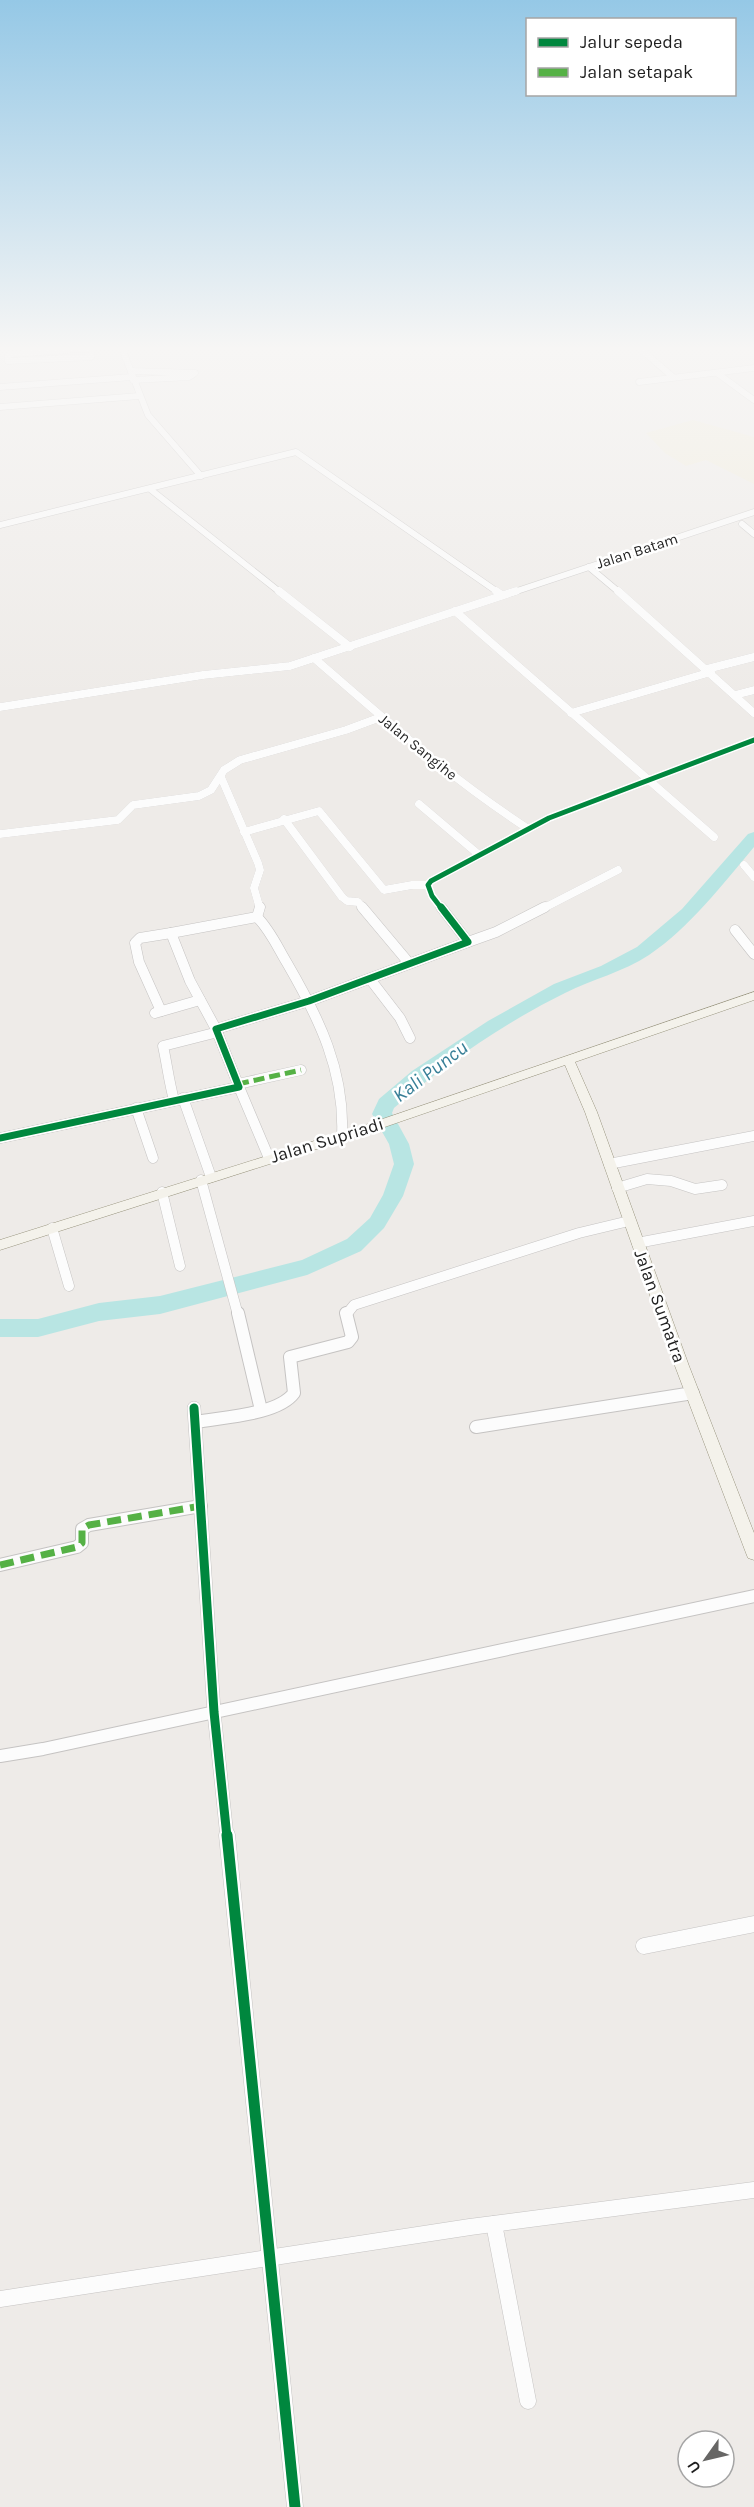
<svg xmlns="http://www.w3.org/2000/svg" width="754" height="2507" font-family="Karla,sans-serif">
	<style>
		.farmland { fill: #f0ebda }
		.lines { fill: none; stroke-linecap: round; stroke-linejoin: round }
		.river { fill: #b8e5e3; fill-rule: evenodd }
		.street-far4-casing { stroke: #c5c3c2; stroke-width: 7 }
		.street-far3-casing { stroke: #c5c3c2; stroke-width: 8 }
		.street-far2-casing { stroke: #c5c3c2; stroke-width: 11 }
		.street-far1-casing { stroke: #c5c3c2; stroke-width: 14 }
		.street-casing { stroke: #c5c3c2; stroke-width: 17 }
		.secondary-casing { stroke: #99957f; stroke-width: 1 }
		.street-far4 { stroke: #fcfcfc; stroke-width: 6 }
		.street-far3 { stroke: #fcfcfc; stroke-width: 8 }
		.street-far2 { stroke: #fcfcfc; stroke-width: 10 }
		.street-far1 { stroke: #fcfcfc; stroke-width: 12 }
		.street { stroke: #fcfcfc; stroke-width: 16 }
		.secondary { fill: #f4f2eb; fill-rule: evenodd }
		.quiet-far1 { stroke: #55b145; stroke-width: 5; stroke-dasharray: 11 5; stroke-linecap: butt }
		.quiet { stroke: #55b145; stroke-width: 7; stroke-dasharray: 14 7; stroke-linecap: butt }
		.cycleway-far3-casing { stroke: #fff; stroke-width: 8 }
		.cycleway-far2-casing { stroke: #fff; stroke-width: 10 }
		.cycleway-far1-casing { stroke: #fff; stroke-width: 13 }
		.cycleway-casing { stroke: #fff; stroke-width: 15 }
		.cycleway-far3 { stroke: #00873e; stroke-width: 5 }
		.cycleway-far2 { stroke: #00873e; stroke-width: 7 }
		.cycleway-far1 { stroke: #00873e; stroke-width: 9 }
		.cycleway { stroke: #00873e; stroke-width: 11 }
		.labels { text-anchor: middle; stroke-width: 5; stroke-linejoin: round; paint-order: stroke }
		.far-street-label { font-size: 15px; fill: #1f1f1f; stroke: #fff }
		.street-label { font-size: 18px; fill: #1f1f1f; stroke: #fff }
		.water-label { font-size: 20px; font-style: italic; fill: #387f97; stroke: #fff }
	</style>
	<rect width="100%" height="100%" fill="#eeebe8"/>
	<polygon class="farmland" points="693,420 754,437 754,484 706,460 686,466 665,453 646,433"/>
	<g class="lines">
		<path class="river" d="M 754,832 L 754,847 C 722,885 690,927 649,955 C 623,972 593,979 565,993 C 504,1023 446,1063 394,1108 L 392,1113 L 409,1144 L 414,1164 L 403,1196 L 384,1228 L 361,1251 L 307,1275 L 160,1314 L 99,1321 L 38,1337 L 0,1337 L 0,1319 L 38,1319 L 99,1303 L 160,1296 L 302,1260 L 347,1239 L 370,1218 L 383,1195 L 394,1164 L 389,1144 L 372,1114 L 379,1099 L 412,1071 L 488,1021 L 554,984 L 601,966 L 637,947 L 682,909 L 748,834 Z"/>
		<g class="street-far4-casing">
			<g id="street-far4">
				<polyline points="121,346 148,415 201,476"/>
				<polyline points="637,346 673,377"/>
				<polyline points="92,349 91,357 8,361 8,356 11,354 121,346"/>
				<polyline points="131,371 195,373 189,377 133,380"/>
				<polyline points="717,373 754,400"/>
				<polyline points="639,382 754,368"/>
				<polyline points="0,387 132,377"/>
				<polyline points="0,407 139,396"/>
				<polyline points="150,489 281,593"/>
				<polyline points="742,524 754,534"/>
				<polyline points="0,525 296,452 499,593"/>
				<polyline points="589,567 620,593"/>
				<polyline points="511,593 754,512"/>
			</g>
		</g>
		<g class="street-far3-casing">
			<g id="street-far3">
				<polyline points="279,591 350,647"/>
				<polyline points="496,591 502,595"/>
				<polyline points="618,591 754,713"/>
				<polyline points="455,611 714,837"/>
				<path d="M 314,658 C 383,718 450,778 527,828"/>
				<polyline points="707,669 754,657"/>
				<polyline points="735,695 754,690"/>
				<polyline points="0,707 203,675 290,666 516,591"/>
				<polyline points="571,713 711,672"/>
				<polyline points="221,777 258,863 260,870 254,888 260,909"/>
				<polyline points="419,804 478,854"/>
				<polyline points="284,819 342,897 347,901 358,902 364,909"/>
				<polyline points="244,832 319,811 384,890 412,885 428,885"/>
				<polyline points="0,834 118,820 133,805 199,796 211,790 224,770 240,760 346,730 381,717"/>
				<polyline points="744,865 754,877"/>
				<polyline points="442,909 432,896 428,885 431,881 549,818 754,740"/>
				<polyline points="542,909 618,870"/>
			</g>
		</g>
		<g class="street-far2-casing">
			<g id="street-far2">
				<polyline points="362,907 409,963"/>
				<polyline points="257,917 260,907"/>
				<polyline points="735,930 754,954"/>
				<polyline points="468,942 496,932 545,907"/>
				<polyline points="370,979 400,1018 410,1038"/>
				<polyline points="161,1011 139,962 135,943 140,938 171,933"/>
				<polyline points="155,1013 200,1000"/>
				<path d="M 216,1029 L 190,981 L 171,933 L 257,917 C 270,930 278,948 287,963 C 319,1018 345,1071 342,1136"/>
				<polyline points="238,1084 301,1070"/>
				<polyline points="239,1087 269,1158"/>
				<polyline points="183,1098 211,1177"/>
				<path d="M 174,1100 C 169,1082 167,1064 163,1046 L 218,1032"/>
				<polyline points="136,1108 153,1158"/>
				<polyline points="0,1138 239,1087 216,1029 309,1001 468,942 441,907"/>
				<polyline points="609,1164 754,1136"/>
				<polyline points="201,1180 238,1315"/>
				<polyline points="617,1188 647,1179 671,1181 695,1189 722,1185"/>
				<polyline points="162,1192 180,1266"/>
				<polyline points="52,1228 69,1286"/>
				<polyline points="637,1243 754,1221"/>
				<polyline points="346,1315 354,1305 579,1233 629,1221"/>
			</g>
		</g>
		<g class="street-far1-casing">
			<g id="street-far1">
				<polyline points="238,1313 261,1410"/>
				<polyline points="194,1408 214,1712 227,1837"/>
				<path d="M 196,1422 C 222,1417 278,1415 294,1393 L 290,1357 L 348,1342 L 352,1337 L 346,1313"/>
				<polyline points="476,1427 693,1393"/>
				<polyline points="0,1565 77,1547 82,1543 82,1529 89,1525 201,1506"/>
				<polyline points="0,1756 43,1749 754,1596"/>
			</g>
		</g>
		<g class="street-casing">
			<g id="street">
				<polyline points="227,1835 295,2507"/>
				<polyline points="644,1946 754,1924"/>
				<polyline points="494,2224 528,2401"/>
				<polyline points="0,2299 470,2227 754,2190"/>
			</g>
		</g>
		<g class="secondary-casing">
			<polygon id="secondary" points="754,992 754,1000 575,1062 597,1112 689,1366 754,1533 754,1560 748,1558 746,1553 675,1366 585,1112 565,1065 373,1131 0,1250 0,1240 365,1125"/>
		</g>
		<use href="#street-far4" class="street-far4"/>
		<use href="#street-far3" class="street-far3"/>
		<use href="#street-far2" class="street-far2"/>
		<use href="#street-far1" class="street-far1"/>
		<use href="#street" class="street"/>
		<use href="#secondary" class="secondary"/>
		<polyline class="quiet-far1" points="238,1084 301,1070"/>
		<polyline class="quiet" points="0,1565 77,1547 82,1543 82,1529 89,1525 201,1506"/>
		<g class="cycleway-far3-casing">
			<polyline id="cycleway-far3" points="442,909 432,896 428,885 431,881 549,818 754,740"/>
		</g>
		<g class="cycleway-far2-casing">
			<polyline id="cycleway-far2" points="0,1138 239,1087 216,1029 309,1001 468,942 441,907"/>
		</g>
		<g class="cycleway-far1-casing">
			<polyline id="cycleway-far1" points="194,1408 214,1712 227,1837"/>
		</g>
		<g class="cycleway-casing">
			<polyline id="cycleway" points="227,1835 295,2507"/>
		</g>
		<use href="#cycleway-far3" class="cycleway-far3"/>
		<use href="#cycleway-far2" class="cycleway-far2"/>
		<use href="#cycleway-far1" class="cycleway-far1"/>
		<use href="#cycleway" class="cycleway"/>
	</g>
	<linearGradient id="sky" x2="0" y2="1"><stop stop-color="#95c8e6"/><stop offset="0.5" stop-color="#f7f6f5"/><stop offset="1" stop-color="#f7f6f5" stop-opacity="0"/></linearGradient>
	<rect width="754" height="697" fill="url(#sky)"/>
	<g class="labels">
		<g class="far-street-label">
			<text transform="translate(637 551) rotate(-18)" y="5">Jalan Batam</text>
			<text transform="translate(418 747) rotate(39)" y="5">Jalan Sangihe</text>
		</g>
		<g class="street-label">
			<text transform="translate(327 1140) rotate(-17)" y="6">Jalan Supriadi</text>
			<text transform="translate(660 1306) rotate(70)" y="6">Jalan Sumatra</text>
		</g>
		<g class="water-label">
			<text transform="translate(430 1071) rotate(-37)" y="7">Kali Puncu</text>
		</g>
	</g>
	<rect x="526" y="18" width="210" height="78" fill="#ffffff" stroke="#a5a5a5" stroke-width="1.5"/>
	<rect x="538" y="38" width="30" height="9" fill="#00873e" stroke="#a5a5a5" stroke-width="1.5"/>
	<text x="580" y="48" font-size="18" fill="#1f1f1f">Jalur sepeda</text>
	<rect x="538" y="68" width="30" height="9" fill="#55b145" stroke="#a5a5a5" stroke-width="1.5"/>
	<text x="580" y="78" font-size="18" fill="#1f1f1f">Jalan setapak</text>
	<g transform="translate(706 2459) rotate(236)"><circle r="28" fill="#ffffff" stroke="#a5a5a5" stroke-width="1.5"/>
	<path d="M0-4.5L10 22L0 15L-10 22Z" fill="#676665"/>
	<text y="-9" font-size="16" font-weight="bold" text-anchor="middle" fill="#1f1f1f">U</text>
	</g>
</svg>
